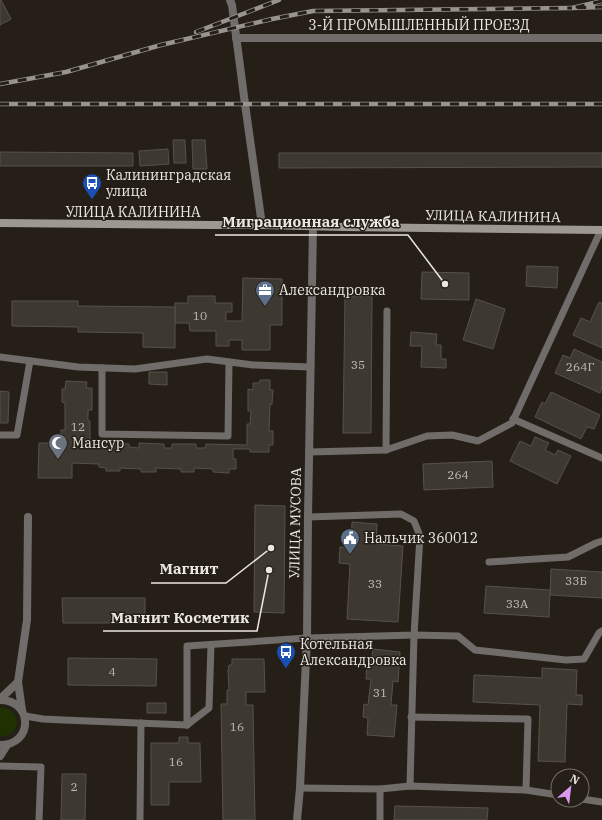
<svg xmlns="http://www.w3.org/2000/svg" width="602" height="820" font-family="'IBM Plex Serif',serif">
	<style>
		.green { fill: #1f3100 }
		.building { fill: #3e3930; stroke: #575249 }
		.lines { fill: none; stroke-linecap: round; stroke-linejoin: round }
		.service { stroke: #706c69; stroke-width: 7 }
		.minor { stroke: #706c69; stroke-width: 8 }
		.tertiary { stroke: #706c69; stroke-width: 8 }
		.secondary { stroke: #9e9892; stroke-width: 8 }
		.rail-casing { stroke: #98938e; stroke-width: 4.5 }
		.rail { stroke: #251f18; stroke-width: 3; stroke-dasharray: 9; stroke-linecap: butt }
		.labels { text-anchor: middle; stroke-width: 3; stroke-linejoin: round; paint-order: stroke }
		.number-label { font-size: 12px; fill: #c0bcb6 }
		.street-label { font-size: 14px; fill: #ebe7e2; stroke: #251f18 }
		.poi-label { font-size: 14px; fill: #ebe7e2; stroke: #251f18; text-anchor: start }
		.leader { fill: none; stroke: #ebe7e2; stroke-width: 1.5 }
		.callout-dot { fill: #ebe7e2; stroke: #251f18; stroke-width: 1.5 }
		.callout-label { font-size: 15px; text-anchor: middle; font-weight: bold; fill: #ebe7e2; stroke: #251f18; stroke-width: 3; stroke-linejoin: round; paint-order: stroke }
	</style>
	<rect width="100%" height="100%" fill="#251f18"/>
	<path class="green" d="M 0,707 C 23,708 22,737 0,736 Z"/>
	<g class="building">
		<polygon points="0,0 1,0 11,19 0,25"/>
		<polygon points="173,140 185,140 186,163 174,163"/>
		<polygon points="192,140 205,140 207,169 193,169"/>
		<polygon points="168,149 169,164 140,166 139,151"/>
		<polygon points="0,152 133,153 133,166 0,166"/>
		<polygon points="279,153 602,153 602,167 279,168"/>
		<polygon points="527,266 558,267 557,288 526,286"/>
		<polygon points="422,272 469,273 469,300 421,299"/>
		<polygon points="243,278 282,279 282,325 270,325 270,350 242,350 242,340 229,340 229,346 216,346 216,331 190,331 189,323 175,323 175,303 188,303 188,296 215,296 215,303 232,303 232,312 226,312 226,321 242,321"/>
		<polygon points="345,296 372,296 371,433 343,433"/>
		<polygon points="476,299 505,309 493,349 463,340"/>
		<polygon points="12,301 78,301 78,306 175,307 175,348 143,347 143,333 78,332 78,327 12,326"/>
		<polygon points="599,302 602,303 602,348 573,335 581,318 590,322"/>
		<polygon points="411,332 437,334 436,345 441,345 441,359 446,359 446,368 421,367 422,346 410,346"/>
		<polygon points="574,349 602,362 602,387 600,393 555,373 563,355 570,358"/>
		<polygon points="149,372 167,372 167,385 149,384"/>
		<polygon points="260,380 270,380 270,390 273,390 272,404 270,404 269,431 273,431 273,445 269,445 269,452 250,452 250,449 233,449 233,459 236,459 236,469 229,469 229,473 213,472 213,469 194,468 194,472 181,472 181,469 156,468 156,472 141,472 141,469 120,468 120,471 106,471 106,468 99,467 99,464 72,463 72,478 38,478 39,443 61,443 61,430 65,430 65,403 62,402 62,389 65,389 66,381 87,382 86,388 92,388 92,410 88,410 88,421 90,421 90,445 106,446 106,443 129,444 129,447 139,448 139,443 164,444 164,448 172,448 172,444 196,444 196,448 205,448 206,444 247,445 247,424 250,424 251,411 248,411 248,389 253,390 253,383 259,383"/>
		<polygon points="0,391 9,392 8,423 0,423"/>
		<polygon points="551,392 600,415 594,429 587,427 581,439 535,417 542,402 545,404"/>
		<polygon points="535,437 549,443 545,450 555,455 558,450 571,456 557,484 510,461 520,441 531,446"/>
		<polygon points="492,461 493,487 424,490 423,464"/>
		<polygon points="255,505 285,506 284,613 254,612"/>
		<polygon points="352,522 377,524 376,544 403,546 398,622 347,619 350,564 339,563 340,547 351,548"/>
		<polygon points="551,569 602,572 602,598 550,595"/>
		<polygon points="486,586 550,590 549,617 484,613"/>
		<polygon points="62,598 145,598 145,623 63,623"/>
		<polygon points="373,649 400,652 398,682 393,681 391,705 397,705 394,737 367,735 368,718 363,717 364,704 368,705 371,679 366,679 367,665 371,666"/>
		<polygon points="68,658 157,659 156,686 68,685"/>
		<polygon points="232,659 264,659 265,692 246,692 246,705 253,705 255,820 223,820 221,704 227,704 227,690 229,690 228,671 229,665 232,665"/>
		<polygon points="542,668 577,670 576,695 582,695 582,705 567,704 565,762 538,761 540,705 473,702 474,675 542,678"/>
		<rect x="147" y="703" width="19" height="10"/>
		<polygon points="179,737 188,737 188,743 200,743 201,782 169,782 169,805 151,805 151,743 179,743"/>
		<polygon points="62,774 86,774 85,820 61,820"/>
		<polygon points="395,806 488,808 487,820 394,820"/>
	</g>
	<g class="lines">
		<g class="service">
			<polyline points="0,357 78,367 135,369 207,359 253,365 311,367"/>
			<polyline points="102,368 102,434 228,436 229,362"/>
			<polyline points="513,419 602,458"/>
			<polyline points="0,435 17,435 30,361"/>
			<polyline points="386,450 427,436 452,435 478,441 512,423 601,230"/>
			<polyline points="309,452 386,450 387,311"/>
			<polyline points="489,562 568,557 596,543 602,541"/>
			<polyline points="25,716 43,719 63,720 187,725 187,646 307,638 414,635 420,536 414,521 401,514 308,517"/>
			<polyline points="411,717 528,719 526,790"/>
			<polyline points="187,725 209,708 211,645"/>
			<polyline points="0,766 41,767 39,820"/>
			<polyline points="410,786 414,635 458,636 475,650 566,660 584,659 599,633 602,631"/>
			<polyline points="300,788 380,789 410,786 526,790 558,795"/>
			<polyline points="582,799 602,802"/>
			<polyline points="140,820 141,723"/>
			<polyline points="380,820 380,789"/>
		</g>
		<g class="minor">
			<polyline points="236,38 602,38"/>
			<polyline points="18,682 27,620 28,517"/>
			<polyline points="0,699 18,682 22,710"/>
			<path d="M 0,700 C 33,700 34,745 0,745"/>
			<polyline points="0,756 7,745"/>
			<polyline points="297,820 300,788 307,638 308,517 313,226"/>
		</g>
		<polyline class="tertiary" points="230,0 232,5 245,104 262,225"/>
		<polyline class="secondary" points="0,223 212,225 262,225 344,227 602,230"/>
		<g class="rail-casing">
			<g id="rail">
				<polyline points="602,1 572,8 602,7"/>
				<polyline points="196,32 279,0"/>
				<polyline points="0,84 66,72 161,45 272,19 313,11 572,8"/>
				<polyline points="0,104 602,104"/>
			</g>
		</g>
		<use href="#rail" class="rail"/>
	</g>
	<defs>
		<g id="bus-pin" transform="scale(1)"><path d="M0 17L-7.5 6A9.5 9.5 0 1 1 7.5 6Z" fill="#1a4fb4" stroke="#251f18"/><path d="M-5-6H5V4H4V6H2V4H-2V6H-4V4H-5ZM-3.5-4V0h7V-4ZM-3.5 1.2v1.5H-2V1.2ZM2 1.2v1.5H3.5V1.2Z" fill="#fff"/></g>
		<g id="office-pin" transform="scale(1)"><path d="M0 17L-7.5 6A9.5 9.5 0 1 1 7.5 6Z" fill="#5c6f8a" stroke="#251f18"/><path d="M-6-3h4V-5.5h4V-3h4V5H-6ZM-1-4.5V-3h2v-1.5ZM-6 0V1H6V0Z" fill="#fff"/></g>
		<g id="mosque-pin" transform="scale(1)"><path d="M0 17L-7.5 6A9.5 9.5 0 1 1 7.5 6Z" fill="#6b7280" stroke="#251f18"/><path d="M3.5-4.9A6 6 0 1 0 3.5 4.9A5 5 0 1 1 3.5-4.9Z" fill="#fff"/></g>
		<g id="civic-pin" transform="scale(1)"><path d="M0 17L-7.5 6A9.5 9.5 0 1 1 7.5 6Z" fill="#5c6f8a" stroke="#251f18"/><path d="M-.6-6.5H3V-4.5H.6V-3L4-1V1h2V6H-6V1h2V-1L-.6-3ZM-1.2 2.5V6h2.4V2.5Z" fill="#fff"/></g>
	</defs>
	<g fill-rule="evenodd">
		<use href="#bus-pin" x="92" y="183"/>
		<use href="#office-pin" x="265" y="290"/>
		<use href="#mosque-pin" x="58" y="443"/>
		<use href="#civic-pin" x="350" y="538"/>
		<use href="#bus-pin" x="286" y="652"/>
	</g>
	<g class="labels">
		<g class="number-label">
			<text x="200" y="320">10</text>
			<text x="358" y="369">35</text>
			<text x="580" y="371">264Г</text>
			<text x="78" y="431">12</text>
			<text x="458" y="479">264</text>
			<text x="576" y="585">33Б</text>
			<text x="375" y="588">33</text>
			<text x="517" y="608">33А</text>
			<text x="112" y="676">4</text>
			<text x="380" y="697">31</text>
			<text x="237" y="731">16</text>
			<text x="176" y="766">16</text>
			<text x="74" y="791">2</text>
		</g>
		<g class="street-label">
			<text x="419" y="30">3-Й ПРОМЫШЛЕННЫЙ ПРОЕЗД</text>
			<text x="133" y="217">УЛИЦА КАЛИНИНА</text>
			<text transform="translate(493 216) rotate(1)" y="5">УЛИЦА КАЛИНИНА</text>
			<text transform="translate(295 523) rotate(-89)" y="5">УЛИЦА МУСОВА</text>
		</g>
		<g class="poi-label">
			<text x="106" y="180">Калининградская<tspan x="106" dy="16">улица</tspan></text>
			<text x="279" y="295">Александровка</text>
			<text x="72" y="448">Мансур</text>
			<text x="364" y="543">Нальчик 360012</text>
			<text x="300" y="649">Котельная<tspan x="300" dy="16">Александровка</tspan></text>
		</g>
	</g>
	<path class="leader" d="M445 284L408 235H215M271 548L226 583H151M269 570L257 631H103"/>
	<g class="callout-dot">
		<circle cx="445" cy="284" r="4"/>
		<circle cx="271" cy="548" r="4"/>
		<circle cx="269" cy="570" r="4"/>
	</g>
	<g class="callout-label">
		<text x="311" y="227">Миграционная служба</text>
		<text x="189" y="574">Магнит</text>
		<text x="180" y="623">Магнит Косметик</text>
	</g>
	<g transform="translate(570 788) rotate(28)"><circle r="19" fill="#251f18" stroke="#746f69"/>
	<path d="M0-3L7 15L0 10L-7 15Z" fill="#dc99f4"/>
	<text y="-6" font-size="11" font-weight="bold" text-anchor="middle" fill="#ebe7e2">N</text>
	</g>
</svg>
